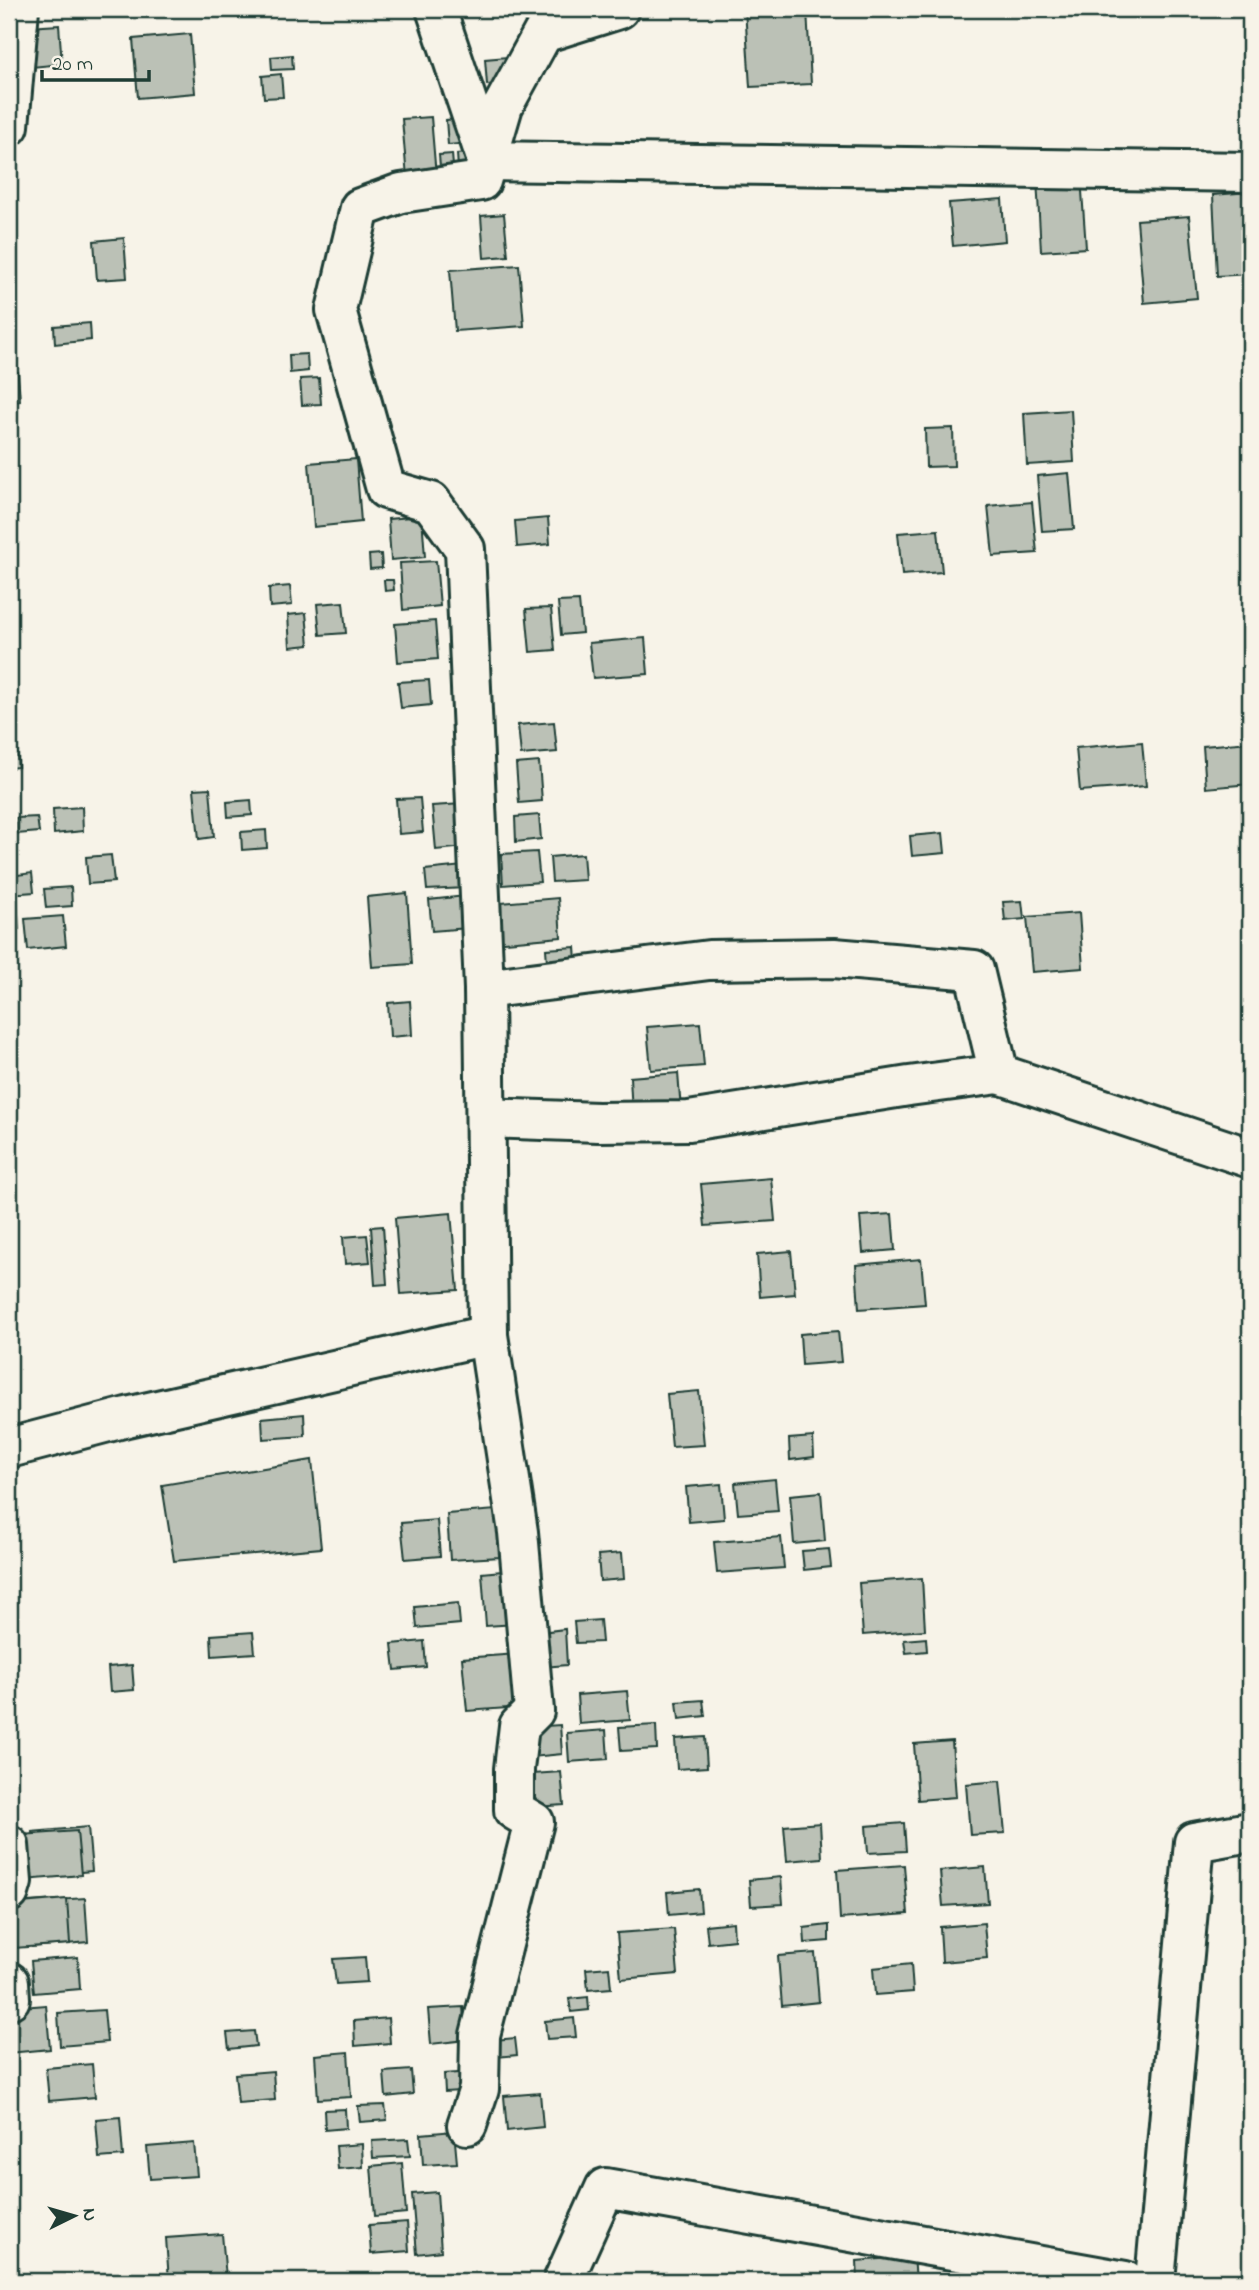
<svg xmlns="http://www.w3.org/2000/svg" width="1259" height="2290" font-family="'Indie Flower',sans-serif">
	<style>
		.building { fill: #bbc1b6; stroke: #1f3d34; stroke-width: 2 }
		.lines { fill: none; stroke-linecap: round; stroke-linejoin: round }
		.minor-casing { stroke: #1f3d34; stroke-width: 44 }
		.minor { stroke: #f7f3e8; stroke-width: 38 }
	</style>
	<rect width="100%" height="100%" fill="#f7f3e8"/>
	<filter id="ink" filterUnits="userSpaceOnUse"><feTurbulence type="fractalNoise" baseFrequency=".0143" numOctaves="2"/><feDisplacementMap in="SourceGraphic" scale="14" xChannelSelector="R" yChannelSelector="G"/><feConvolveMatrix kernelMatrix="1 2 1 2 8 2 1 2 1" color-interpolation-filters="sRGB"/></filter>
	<g filter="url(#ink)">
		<g class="building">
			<polygon points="745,9 807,9 811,84 750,87"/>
			<polygon points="59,25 62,64 32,67 28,27"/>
			<polygon points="190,34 195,93 138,98 133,39"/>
			<polygon points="292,55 293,69 272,70 271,57"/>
			<polygon points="507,57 510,83 487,85 485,59"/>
			<polygon points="281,74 283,97 264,98 262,76"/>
			<polygon points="431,117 436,176 407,178 402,119"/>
			<polygon points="480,117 482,142 448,145 446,120"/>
			<polygon points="474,152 475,166 458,168 457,154"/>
			<polygon points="452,154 453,166 440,167 439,155"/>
			<polygon points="1081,177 1086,248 1041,251 1037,179"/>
			<polygon points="1250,192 1250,274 1217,276 1213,195"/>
			<polygon points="1002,199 1005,241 953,246 949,203"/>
			<polygon points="504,214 508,256 484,258 481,216"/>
			<polygon points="1189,216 1197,298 1144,303 1137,220"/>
			<polygon points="124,238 127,278 97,280 94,241"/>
			<polygon points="519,265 524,326 455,331 450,270"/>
			<polygon points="90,323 91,340 55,344 54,326"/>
			<polygon points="307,354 308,371 290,373 289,355"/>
			<polygon points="18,372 20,401 9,402 9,373"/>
			<polygon points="319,378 321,404 302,405 300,379"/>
			<polygon points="1071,410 1074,462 1027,465 1024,413"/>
			<polygon points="953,428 954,466 926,467 925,429"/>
			<polygon points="356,459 361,522 314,527 309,463"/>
			<polygon points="1069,473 1074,529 1042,531 1037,476"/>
			<polygon points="1032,502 1037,553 993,556 988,506"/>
			<polygon points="422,516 425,557 391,560 388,519"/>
			<polygon points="548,518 550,544 517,547 515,521"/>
			<polygon points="938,530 942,572 902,575 898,533"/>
			<polygon points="381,554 382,568 370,569 369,555"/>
			<polygon points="436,561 440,606 403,610 400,563"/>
			<polygon points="384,580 393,580 394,590 385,591"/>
			<polygon points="290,586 292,605 270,607 269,588"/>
			<polygon points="579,601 582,633 561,635 558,602"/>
			<polygon points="343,602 346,633 320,635 317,604"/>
			<polygon points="551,608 555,650 530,652 526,609"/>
			<polygon points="306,613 309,645 290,647 288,615"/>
			<polygon points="435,621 438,659 398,662 395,624"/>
			<polygon points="645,638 648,674 593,678 589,643"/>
			<polygon points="429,680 431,705 401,708 398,682"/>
			<polygon points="554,722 557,752 521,755 518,725"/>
			<polygon points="16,740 18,767 9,768 9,741"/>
			<polygon points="1142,742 1146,786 1080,791 1076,748"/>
			<polygon points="1250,742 1250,784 1206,788 1203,746"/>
			<polygon points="539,762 542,801 519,803 516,764"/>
			<polygon points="210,788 214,837 199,839 194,789"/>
			<polygon points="420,798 423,832 399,834 396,799"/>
			<polygon points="251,800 252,815 228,817 227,802"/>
			<polygon points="462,804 465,847 436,850 432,806"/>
			<polygon points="82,807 83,831 54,834 53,809"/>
			<polygon points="539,815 541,839 516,842 515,817"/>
			<polygon points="37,817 39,832 17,834 16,818"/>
			<polygon points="266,830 267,848 242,850 241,832"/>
			<polygon points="943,833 945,853 912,856 910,836"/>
			<polygon points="537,852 540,882 503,885 501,854"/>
			<polygon points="583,854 585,880 552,882 550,857"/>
			<polygon points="111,855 114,882 88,884 86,857"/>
			<polygon points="463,866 465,888 427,890 425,870"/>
			<polygon points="32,873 34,892 10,894 9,876"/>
			<polygon points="71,887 72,906 46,908 44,889"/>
			<polygon points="407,893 412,964 372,967 367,897"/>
			<polygon points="465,896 468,928 432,931 429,900"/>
			<polygon points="17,898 19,929 9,930 9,899"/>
			<polygon points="558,898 561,937 494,943 490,904"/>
			<polygon points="1022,901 1024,919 1005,921 1003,902"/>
			<polygon points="1079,913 1083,968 1032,972 1027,917"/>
			<polygon points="63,916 66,946 28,950 25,919"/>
			<polygon points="575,947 576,960 547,962 546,949"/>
			<polygon points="410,1001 412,1035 390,1037 388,1003"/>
			<polygon points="700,1023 704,1066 651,1070 647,1027"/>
			<polygon points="678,1073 681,1110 632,1114 630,1077"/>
			<polygon points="771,1178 775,1221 705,1226 701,1184"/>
			<polygon points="451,1213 458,1290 401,1294 395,1218"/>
			<polygon points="892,1214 895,1250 863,1253 860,1216"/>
			<polygon points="383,1226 387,1284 375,1285 371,1227"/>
			<polygon points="367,1235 370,1262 345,1264 343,1237"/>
			<polygon points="791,1251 795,1294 760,1297 757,1254"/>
			<polygon points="921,1259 925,1304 859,1309 856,1265"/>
			<polygon points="838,1331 841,1362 802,1365 800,1334"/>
			<polygon points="699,1391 704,1445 672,1447 667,1394"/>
			<polygon points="304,1414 305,1436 263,1439 262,1418"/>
			<polygon points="813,1437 814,1457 790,1460 789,1439"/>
			<polygon points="312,1460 321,1548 174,1561 162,1485"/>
			<polygon points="775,1479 778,1511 738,1514 735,1483"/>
			<polygon points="721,1484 724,1519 689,1522 686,1487"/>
			<polygon points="821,1492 825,1541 794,1544 790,1495"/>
			<polygon points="496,1510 500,1557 450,1560 447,1514"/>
			<polygon points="437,1520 440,1556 405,1559 401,1523"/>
			<polygon points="781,1537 784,1568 717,1573 714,1542"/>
			<polygon points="829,1549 831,1567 804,1570 802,1551"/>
			<polygon points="622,1553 624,1579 600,1581 598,1555"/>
			<polygon points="512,1570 516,1624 486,1626 482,1573"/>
			<polygon points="922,1578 925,1630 863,1635 859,1583"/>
			<polygon points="458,1603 460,1624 417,1628 415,1607"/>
			<polygon points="600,1620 602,1642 576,1643 574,1622"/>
			<polygon points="565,1629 567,1665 543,1667 541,1632"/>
			<polygon points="253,1632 255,1653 212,1656 211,1635"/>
			<polygon points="926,1638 927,1651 906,1653 904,1640"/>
			<polygon points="424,1641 426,1667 395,1670 392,1644"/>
			<polygon points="518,1654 522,1707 467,1711 462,1658"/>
			<polygon points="132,1665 134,1690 110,1692 108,1667"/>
			<polygon points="627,1691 630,1720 579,1724 577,1695"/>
			<polygon points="703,1700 705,1716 679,1719 677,1702"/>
			<polygon points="560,1725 562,1754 532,1757 530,1727"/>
			<polygon points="656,1725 657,1749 621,1751 619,1727"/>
			<polygon points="606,1730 608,1759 569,1762 567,1733"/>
			<polygon points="705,1737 707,1767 677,1769 675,1739"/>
			<polygon points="952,1741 956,1797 918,1800 914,1744"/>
			<polygon points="561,1772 564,1805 521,1808 518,1775"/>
			<polygon points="1000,1781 1005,1833 970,1835 966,1784"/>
			<polygon points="820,1823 822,1858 787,1861 784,1826"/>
			<polygon points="904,1823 906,1851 868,1853 866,1826"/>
			<polygon points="88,1827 92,1871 35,1876 32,1832"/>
			<polygon points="77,1831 81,1875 25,1880 21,1835"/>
			<polygon points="904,1865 908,1914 840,1919 837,1870"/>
			<polygon points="985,1867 988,1903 943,1906 940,1871"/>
			<polygon points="781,1877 783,1904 751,1906 749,1880"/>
			<polygon points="699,1889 701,1912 669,1915 667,1892"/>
			<polygon points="85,1898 88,1942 32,1947 28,1902"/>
			<polygon points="67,1899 70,1944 14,1948 10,1904"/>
			<polygon points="733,1922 734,1940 708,1943 706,1925"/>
			<polygon points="984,1923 987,1958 942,1962 940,1927"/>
			<polygon points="829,1925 829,1941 805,1943 804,1928"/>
			<polygon points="674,1929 678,1974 621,1979 617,1933"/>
			<polygon points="815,1953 819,2002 782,2006 778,1956"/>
			<polygon points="78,1957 80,1989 34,1993 31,1961"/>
			<polygon points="365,1957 367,1982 336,1984 333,1959"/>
			<polygon points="911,1964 913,1992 875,1995 873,1968"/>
			<polygon points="609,1967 611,1988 588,1990 586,1969"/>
			<polygon points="588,1997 589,2010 571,2012 569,1999"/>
			<polygon points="46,2005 50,2049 9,2053 9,2008"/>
			<polygon points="463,2007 466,2040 431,2044 428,2009"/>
			<polygon points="104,2010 107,2042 60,2046 58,2013"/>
			<polygon points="388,2018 390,2043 355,2046 354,2021"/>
			<polygon points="574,2018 576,2037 547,2039 545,2021"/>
			<polygon points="254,2031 256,2046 229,2049 227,2033"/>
			<polygon points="515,2038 517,2055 486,2058 485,2041"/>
			<polygon points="348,2052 351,2097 318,2099 315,2055"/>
			<polygon points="92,2064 95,2097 49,2101 46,2068"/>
			<polygon points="411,2070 413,2094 386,2097 384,2072"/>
			<polygon points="273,2071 275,2100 238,2103 235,2074"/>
			<polygon points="473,2072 475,2090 445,2092 444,2074"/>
			<polygon points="540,2093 543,2127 507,2131 504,2096"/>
			<polygon points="385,2105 387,2120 360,2122 358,2106"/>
			<polygon points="345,2109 346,2128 325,2130 324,2110"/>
			<polygon points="120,2117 123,2156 99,2158 96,2119"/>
			<polygon points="454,2131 457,2163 423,2165 421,2134"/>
			<polygon points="408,2139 410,2156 373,2158 372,2141"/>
			<polygon points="194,2143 197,2176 150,2179 147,2147"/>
			<polygon points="362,2144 363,2167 338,2169 336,2146"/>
			<polygon points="402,2163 406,2213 375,2216 371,2166"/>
			<polygon points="437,2192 441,2251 417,2254 412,2194"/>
			<polygon points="407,2222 409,2251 371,2254 369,2225"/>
			<polygon points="222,2234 226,2278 169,2281 166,2238"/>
			<polygon points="914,2256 916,2281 858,2281 857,2261"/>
		</g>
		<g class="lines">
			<g class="minor-casing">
				<g id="minor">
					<polyline points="436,9 487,161 1250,172"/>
					<polyline points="619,9 543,33 503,106 481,181 401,193 360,208 336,310 386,489 431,502 465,549 484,989 709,960 834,958 974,970 999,1074 1250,1158"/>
					<polyline points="9,126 19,9"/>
					<polyline points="486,1118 598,1122 689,1121 909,1086 999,1074"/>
					<polyline points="9,1448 127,1417 488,1335 484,989"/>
					<polyline points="9,1845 12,1882 9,1892"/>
					<polyline points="9,1982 10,1999"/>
					<polyline points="467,2125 479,2089 480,2035 534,1822 514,1810 514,1769 519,1726 534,1711 518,1532 488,1335"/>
					<polyline points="563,2281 605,2188 1125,2281"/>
					<polyline points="1155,2281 1194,1842 1250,1832"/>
				</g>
			</g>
			<use href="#minor" class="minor"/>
		</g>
	</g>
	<rect width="1259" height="2290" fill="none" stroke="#f7f3e8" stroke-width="35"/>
	<rect x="18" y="18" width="1224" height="2255" fill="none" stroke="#1f3d34" stroke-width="2.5" filter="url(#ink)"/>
	<g transform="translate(74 2216) rotate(85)" stroke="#f7f3e8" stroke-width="5" paint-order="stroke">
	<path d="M0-5L12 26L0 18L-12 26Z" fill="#1f3d34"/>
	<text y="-10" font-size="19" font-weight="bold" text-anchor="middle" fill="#1f3d34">N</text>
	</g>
	<path d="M42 70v10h107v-10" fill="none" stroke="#1f3d34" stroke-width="3.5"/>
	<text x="52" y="70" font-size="21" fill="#1f3d34" stroke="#f7f3e8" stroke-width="5" paint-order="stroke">20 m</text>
</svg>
